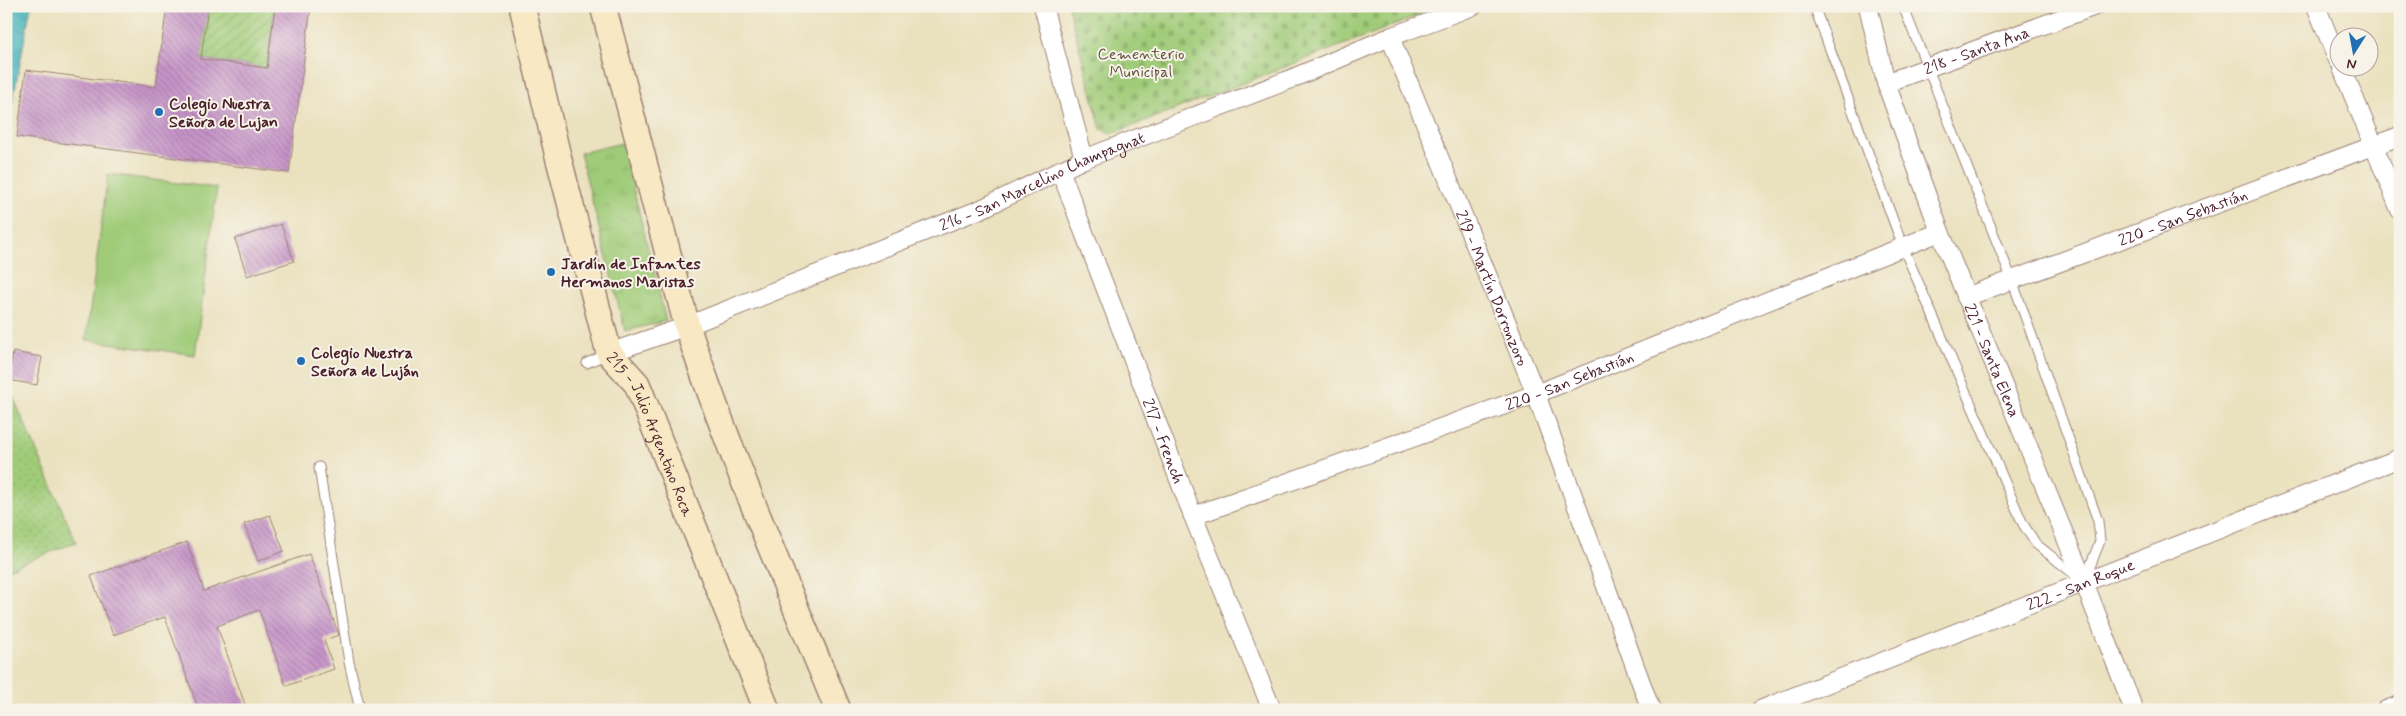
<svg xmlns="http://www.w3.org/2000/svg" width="2406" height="716" font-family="Mynerve,sans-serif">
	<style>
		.grass { fill: url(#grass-dots); stroke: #757652 }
		.cemetery { fill: url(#cemetery-stones); stroke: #757652 }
		.park { fill: url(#park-tufts); stroke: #757652 }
		.garden { fill: url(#garden-furrows); stroke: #757652 }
		.pitch { fill: #a0cc79; stroke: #757652 }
		.water { fill: url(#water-ripples); stroke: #466972 }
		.building { fill: url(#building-back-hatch) }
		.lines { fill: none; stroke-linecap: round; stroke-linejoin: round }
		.lane-casing { stroke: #9a8074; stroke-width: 11 }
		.street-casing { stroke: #9a8074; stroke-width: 20 }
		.secondary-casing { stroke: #9a8074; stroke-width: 28 }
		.lane { stroke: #fff; stroke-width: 9 }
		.street { stroke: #fff; stroke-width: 18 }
		.secondary { stroke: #f8e8c3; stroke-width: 25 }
		.poi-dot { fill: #1f6fb2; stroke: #f7f3e8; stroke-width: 2 }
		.labels { text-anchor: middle; stroke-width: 4; stroke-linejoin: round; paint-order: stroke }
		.street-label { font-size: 16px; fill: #4a1f2b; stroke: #f7f3e8 }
		.park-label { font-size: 16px; fill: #645342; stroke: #f7f3e8 }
		.poi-label { font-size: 16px; font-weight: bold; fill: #4a1f2b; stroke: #f7f3e8; text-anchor: start }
	</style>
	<defs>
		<pattern id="grass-dots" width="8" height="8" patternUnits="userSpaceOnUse" patternTransform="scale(1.25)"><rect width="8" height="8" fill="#a0cc79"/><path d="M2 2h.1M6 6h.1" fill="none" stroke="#8baf69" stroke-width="1.8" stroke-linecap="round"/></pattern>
		<pattern id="cemetery-stones" width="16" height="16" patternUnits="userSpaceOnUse" patternTransform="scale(1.25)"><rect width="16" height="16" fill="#a0cc79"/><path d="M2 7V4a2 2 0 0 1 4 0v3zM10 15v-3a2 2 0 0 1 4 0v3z" fill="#8baf69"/></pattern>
		<pattern id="park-tufts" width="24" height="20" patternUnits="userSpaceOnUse" patternTransform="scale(1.25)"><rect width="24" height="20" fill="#a0cc79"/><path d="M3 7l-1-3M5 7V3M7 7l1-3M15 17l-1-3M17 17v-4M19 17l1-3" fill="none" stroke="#8baf69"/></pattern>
		<pattern id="garden-furrows" width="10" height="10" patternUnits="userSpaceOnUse" patternTransform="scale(1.25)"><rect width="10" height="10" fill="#a0cc79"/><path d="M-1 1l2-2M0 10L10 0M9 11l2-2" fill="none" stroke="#8baf69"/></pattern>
		<pattern id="water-ripples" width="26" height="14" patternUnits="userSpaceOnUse" patternTransform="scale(1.25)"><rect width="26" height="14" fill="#43b3ba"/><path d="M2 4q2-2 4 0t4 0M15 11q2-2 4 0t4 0" fill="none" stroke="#3a9197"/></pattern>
		<pattern id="building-back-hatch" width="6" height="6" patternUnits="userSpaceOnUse" patternTransform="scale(1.25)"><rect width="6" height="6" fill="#c694c9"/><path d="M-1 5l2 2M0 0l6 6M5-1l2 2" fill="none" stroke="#a378a3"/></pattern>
	</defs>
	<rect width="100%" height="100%" fill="#f7f3e8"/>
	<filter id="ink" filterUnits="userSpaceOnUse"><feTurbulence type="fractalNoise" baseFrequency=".02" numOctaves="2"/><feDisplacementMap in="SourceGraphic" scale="10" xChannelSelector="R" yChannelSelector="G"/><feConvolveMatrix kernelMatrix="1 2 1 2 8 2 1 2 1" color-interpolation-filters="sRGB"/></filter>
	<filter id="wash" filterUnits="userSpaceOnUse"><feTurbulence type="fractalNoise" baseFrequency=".0096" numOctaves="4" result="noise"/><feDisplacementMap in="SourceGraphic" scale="20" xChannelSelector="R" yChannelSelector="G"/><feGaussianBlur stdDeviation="1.12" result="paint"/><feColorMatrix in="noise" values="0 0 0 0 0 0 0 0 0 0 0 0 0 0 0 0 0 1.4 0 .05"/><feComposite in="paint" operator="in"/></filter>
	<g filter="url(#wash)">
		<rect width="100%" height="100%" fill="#eae1be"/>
		<polygon class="grass" points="6,380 76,542 6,570"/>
		<polygon class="cemetery" points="1068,6 1444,6 1111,134 1101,129"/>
		<polygon class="park" points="622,143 666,321 625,331 580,153"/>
		<polygon class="garden" points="208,6 275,6 267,68 201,59"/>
		<polygon class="pitch" points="108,174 217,188 195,355 86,340"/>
		<polygon class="water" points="6,6 31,6 6,136"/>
		<g id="blocks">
			<g class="building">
				<polygon points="167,6 208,6 201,59 267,68 275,6 311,6 289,173 17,137 26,70 156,87"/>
				<polygon points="281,224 294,261 247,276 235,239"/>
				<polygon points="13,352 42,357 37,385 8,380"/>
				<polygon points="270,515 284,551 258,561 244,524"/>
				<polygon points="187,542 204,591 309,554 339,635 324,640 334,669 286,686 259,610 217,626 247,710 199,710 165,617 113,635 91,576"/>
			</g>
		</g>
	</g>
	<g filter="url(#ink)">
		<use href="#blocks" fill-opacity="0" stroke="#9a8074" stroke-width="1"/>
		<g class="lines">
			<g class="lane-casing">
				<g id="lane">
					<polyline points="1814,6 1903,247 2023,524 2036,544 2084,582 2100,541 2098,521 2012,280 1903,6"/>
					<polyline points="587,363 607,354"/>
					<polyline points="319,467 349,662 360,710"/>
				</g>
			</g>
			<g class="street-casing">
				<g id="street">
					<polyline points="1043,6 1084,159"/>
					<path id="s1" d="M 1868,6 L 1886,83 L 1940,232 L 2084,582 L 2134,710"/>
					<polyline points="2316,6 2338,60"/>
					<path id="s2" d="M 1390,37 L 1536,394 L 1651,710"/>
					<polyline points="2342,68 2400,210"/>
					<path id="s3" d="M 1886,83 L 2095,6"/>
					<path id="s4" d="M 1060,170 L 1193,516 L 1272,710"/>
					<path id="s5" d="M 1966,297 L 2400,136"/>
					<path id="s6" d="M 609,353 L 687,326 L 981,209 L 1084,159 L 1286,81 L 1390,37 L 1473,6"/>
					<path id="s7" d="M 1193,516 L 1536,394 L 1940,232"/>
					<path id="s8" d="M 1760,710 L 2400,458"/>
					<polyline points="2386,710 2400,705"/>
				</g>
			</g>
			<g class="secondary-casing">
				<g id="secondary">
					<path id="s9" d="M 522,6 L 557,152 L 609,353 L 637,384 L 767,710"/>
					<path d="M 603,6 L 687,326 C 730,456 786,583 838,710"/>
				</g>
			</g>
			<use href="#lane" class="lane"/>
			<use href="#street" class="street"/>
			<use href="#secondary" class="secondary"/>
		</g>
	</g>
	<g class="poi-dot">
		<circle cx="159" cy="112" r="5"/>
		<circle cx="551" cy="272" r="5"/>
		<circle cx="301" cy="361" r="5"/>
	</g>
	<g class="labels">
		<g class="street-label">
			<text dy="6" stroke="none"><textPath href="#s3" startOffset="96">218 - Santa Ana</textPath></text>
			<text dy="6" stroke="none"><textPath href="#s6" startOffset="466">216 - San Marcelino Champagnat</textPath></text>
			<text dy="6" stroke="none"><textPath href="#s5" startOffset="231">220 - San Sebastián</textPath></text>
			<text dy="6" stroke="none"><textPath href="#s2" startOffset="271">219 - Martín Dorronzoro</textPath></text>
			<text dy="6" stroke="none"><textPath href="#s1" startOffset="376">221 - Santa Elena</textPath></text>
			<text dy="6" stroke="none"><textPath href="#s7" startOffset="400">220 - San Sebastián</textPath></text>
			<text dy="6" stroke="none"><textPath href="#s9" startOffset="450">215 - Julio Argentino Roca</textPath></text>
			<text dy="6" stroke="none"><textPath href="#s4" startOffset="290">217 - French</textPath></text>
			<text dy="6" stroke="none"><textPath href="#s8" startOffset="344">222 - San Roque</textPath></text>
		</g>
		<g class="park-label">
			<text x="1141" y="59">Cementerio<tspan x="1141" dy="18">Municipal</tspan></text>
		</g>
		<g class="poi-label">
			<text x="169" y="109">Colegio Nuestra<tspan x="169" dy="18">Señora de Lujan</tspan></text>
			<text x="561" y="269">Jardín de Infantes<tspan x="561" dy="18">Hermanos Maristas</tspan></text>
			<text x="311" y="358">Colegio Nuestra<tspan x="311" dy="18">Señora de Luján</tspan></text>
		</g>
	</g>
	<rect width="2406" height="716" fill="none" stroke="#f7f3e8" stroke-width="25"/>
	<g transform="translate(2354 52) rotate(191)"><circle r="24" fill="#f7f3e8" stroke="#b29e9c"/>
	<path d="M0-4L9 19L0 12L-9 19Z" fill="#1f6fb2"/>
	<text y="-8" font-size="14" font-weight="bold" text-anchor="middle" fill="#4a1f2b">N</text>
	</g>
</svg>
